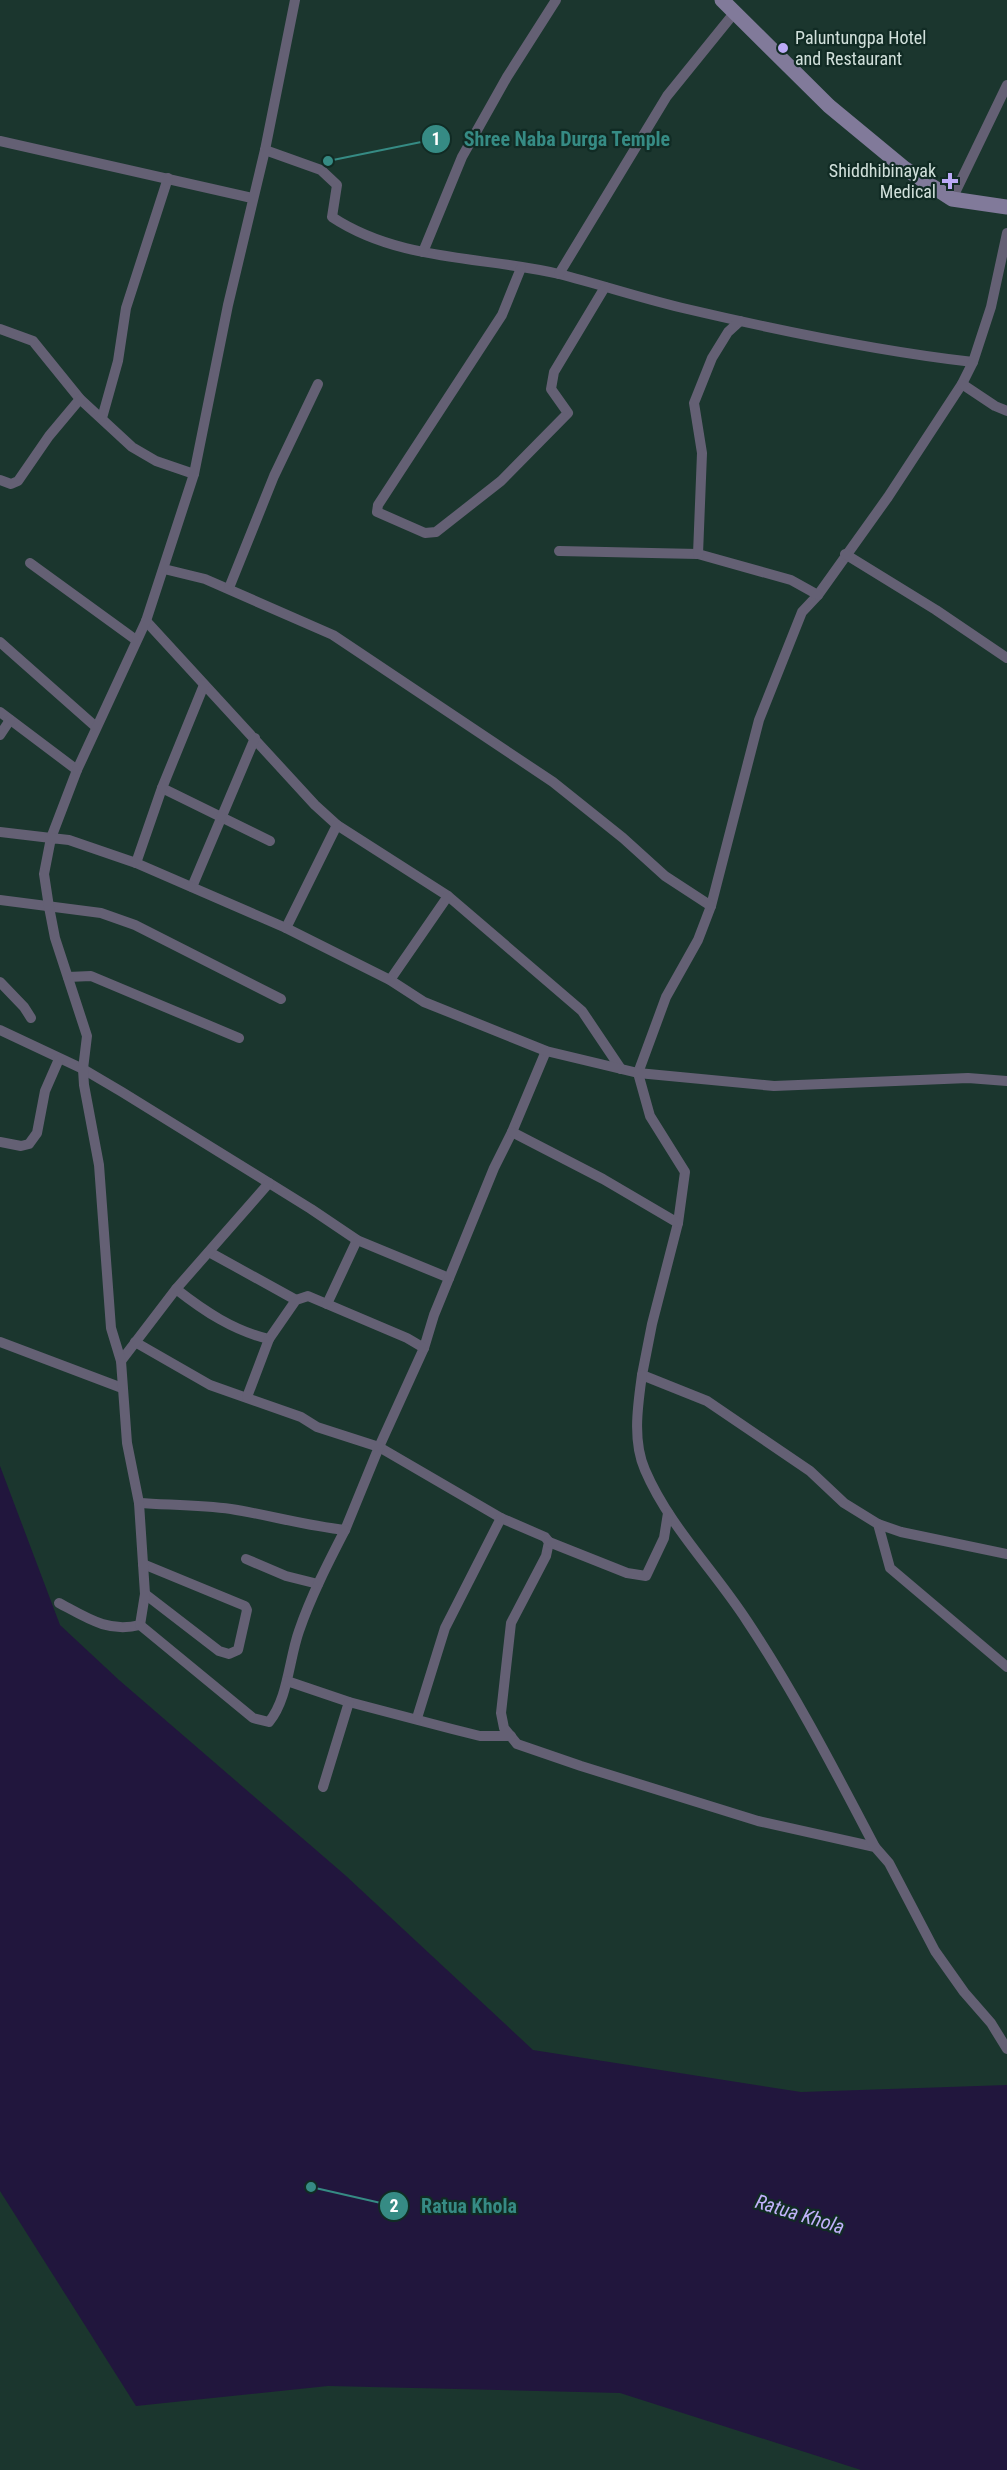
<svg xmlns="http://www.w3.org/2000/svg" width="1007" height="2470" font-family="'Roboto Condensed',sans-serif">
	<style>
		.water { fill: #21163d }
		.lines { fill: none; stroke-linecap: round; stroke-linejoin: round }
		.street { stroke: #646074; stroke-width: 10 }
		.secondary { stroke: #817a9a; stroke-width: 15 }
		.poi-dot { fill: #bbaaf6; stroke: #112b24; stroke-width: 2 }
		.labels { text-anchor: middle; stroke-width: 4.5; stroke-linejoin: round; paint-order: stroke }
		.poi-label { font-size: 18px; fill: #d1e0db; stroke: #112b24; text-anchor: start }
		.water-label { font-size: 20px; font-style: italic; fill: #c1b2fa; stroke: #112b24 }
		.leader { fill: none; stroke: #368b84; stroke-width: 2 }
		.callout-dot { fill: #368b84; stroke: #112b24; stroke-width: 2 }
		.mark-label { font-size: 18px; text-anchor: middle; font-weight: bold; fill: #fff }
		.callout-label { font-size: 20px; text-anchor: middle; font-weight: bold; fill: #368b84; stroke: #112b24; stroke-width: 4.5; stroke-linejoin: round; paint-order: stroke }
	</style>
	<rect width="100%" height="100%" fill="#1b362e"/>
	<polygon class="water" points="0,1466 60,1625 119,1680 345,1875 533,2050 801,2092 1007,2085 1007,2470 861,2470 620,2393 328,2386 136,2406 0,2191"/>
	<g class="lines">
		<g class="street">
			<polyline points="0,141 252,198"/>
			<path d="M 265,150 L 321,170 L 337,185 L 332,217 C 400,262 483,256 559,274 C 602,285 644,299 687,309 C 781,331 876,351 973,362"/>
			<polyline points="952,199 1007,85"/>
			<polyline points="1007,233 991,307 973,362 962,384 888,497 818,595 802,612 759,720 711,906 698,940 666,997 638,1073 650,1116 685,1172 678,1223 652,1324 642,1375 707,1401 810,1471 844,1503 878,1524 890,1568 1007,1667"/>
			<polyline points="423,252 462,157 507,77 556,0"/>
			<polyline points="521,268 502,315 378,505 377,512 425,533 436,532 501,481 568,413 551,389 554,372 605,287"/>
			<polyline points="559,274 667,96 735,12"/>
			<polyline points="0,329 33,341 80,399 132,447 156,461 194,474"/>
			<polyline points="962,384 995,406 1007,411"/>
			<polyline points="102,418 118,361 126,308 168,178"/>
			<polyline points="0,480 11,484 18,481 49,436 80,399"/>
			<polyline points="559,551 698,554 791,580 818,595"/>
			<polyline points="698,554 702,453 694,403 712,358 728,332 740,321"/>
			<polyline points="845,554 936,610 1007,658"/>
			<polyline points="30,563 136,640"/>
			<polyline points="164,569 205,579 333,635 553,782 623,838 665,876 711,906"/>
			<polyline points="229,588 274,476 318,384"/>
			<polyline points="146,621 315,805 337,825 448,896 582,1011 621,1069"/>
			<polyline points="0,642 96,727"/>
			<polyline points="0,712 77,770"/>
			<polyline points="0,735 10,720"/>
			<polyline points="162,788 270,841"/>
			<polyline points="0,832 51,838 77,770 146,621 194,474 228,305 265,150 295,0"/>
			<polyline points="136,863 162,788 204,685"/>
			<polyline points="192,887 255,738"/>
			<polyline points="0,900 101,913 135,925 281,999"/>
			<polyline points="286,928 337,825"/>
			<polyline points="68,977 91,976 239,1038"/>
			<polyline points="390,980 448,896"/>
			<polyline points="0,982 24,1007 31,1018"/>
			<polyline points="0,1030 83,1069 122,1092 311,1209 357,1240 449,1278"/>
			<polyline points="546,1051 512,1132 494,1168 434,1315 424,1348 379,1447 501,1518 545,1537 549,1542 546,1556 511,1623 501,1713 504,1728 517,1744 581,1766 758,1821 875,1847 889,1863 935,1951 964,1992 991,2023 1007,2049"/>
			<polyline points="512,1132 603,1179 678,1223"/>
			<polyline points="0,1142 21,1146 29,1144 37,1133 45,1091 59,1059"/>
			<polyline points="209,1252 296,1300"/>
			<path d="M 176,1289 C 204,1311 234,1331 269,1339 L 296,1300 L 308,1296 L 407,1338 L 424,1348"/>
			<polyline points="327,1304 357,1240"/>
			<polyline points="0,1342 122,1388"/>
			<path d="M 135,1342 L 210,1385 L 301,1417 L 317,1427 L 379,1447 L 345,1530 C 307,1526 269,1515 231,1509 C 201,1505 169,1505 139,1503"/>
			<polyline points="121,1361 176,1289 269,1183"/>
			<path d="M 642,1375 C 638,1404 632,1441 645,1470 C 669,1526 714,1570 747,1621 C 795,1693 835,1771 875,1847"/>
			<polyline points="247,1397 269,1339"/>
			<polyline points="878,1524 901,1532 1007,1554"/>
			<polyline points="549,1542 627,1573 646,1576 664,1538 668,1513"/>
			<polyline points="246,1559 286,1576 318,1584"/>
			<polyline points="143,1564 245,1606 247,1610 238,1650 229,1654 219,1651 145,1594"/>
			<path d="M 59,1603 C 87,1618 108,1633 140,1625"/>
			<polyline points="140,1625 145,1594 139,1503 127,1443 121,1361 111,1328 99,1165 84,1085 83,1069 87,1036 55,938 49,907 44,874 51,838 69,840 136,863 286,928 390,980 424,1002 546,1051 638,1073 774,1086 968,1078 1007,1081"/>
			<path d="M 140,1625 L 253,1718 L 269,1722 C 288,1699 289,1659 299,1631 C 311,1596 328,1563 345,1530"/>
			<polyline points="287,1681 349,1702 452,1729 480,1736 511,1736"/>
			<polyline points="417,1718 445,1628 501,1518"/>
			<polyline points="323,1787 349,1702"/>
		</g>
		<polyline class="secondary" points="722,0 829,106 904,168 952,199 1007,207"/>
	</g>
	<g class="poi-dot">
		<circle cx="783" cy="48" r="6"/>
		<path d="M947 172h6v6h6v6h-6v6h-6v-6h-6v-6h6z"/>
	</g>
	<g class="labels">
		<g class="poi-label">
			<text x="795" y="44">Paluntungpa Hotel<tspan x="795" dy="21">and Restaurant</tspan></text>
			<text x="936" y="177" text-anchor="end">Shiddhibinayak<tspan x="936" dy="21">Medical</tspan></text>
		</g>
		<g class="water-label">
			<text transform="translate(800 2214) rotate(17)" y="7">Ratua Khola</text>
		</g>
	</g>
	<path class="leader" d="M328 161L436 139M311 2187L394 2206"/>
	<g class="callout-dot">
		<circle cx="328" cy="161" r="6"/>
		<circle cx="311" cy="2187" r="6"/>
		<circle cx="436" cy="139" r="15"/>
		<circle cx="394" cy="2206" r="15"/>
	</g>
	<g class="mark-label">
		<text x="436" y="145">1</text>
		<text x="394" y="2212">2</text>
	</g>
	<g class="callout-label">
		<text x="567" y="146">Shree Naba Durga Temple</text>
		<text x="469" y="2213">Ratua Khola</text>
	</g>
</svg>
